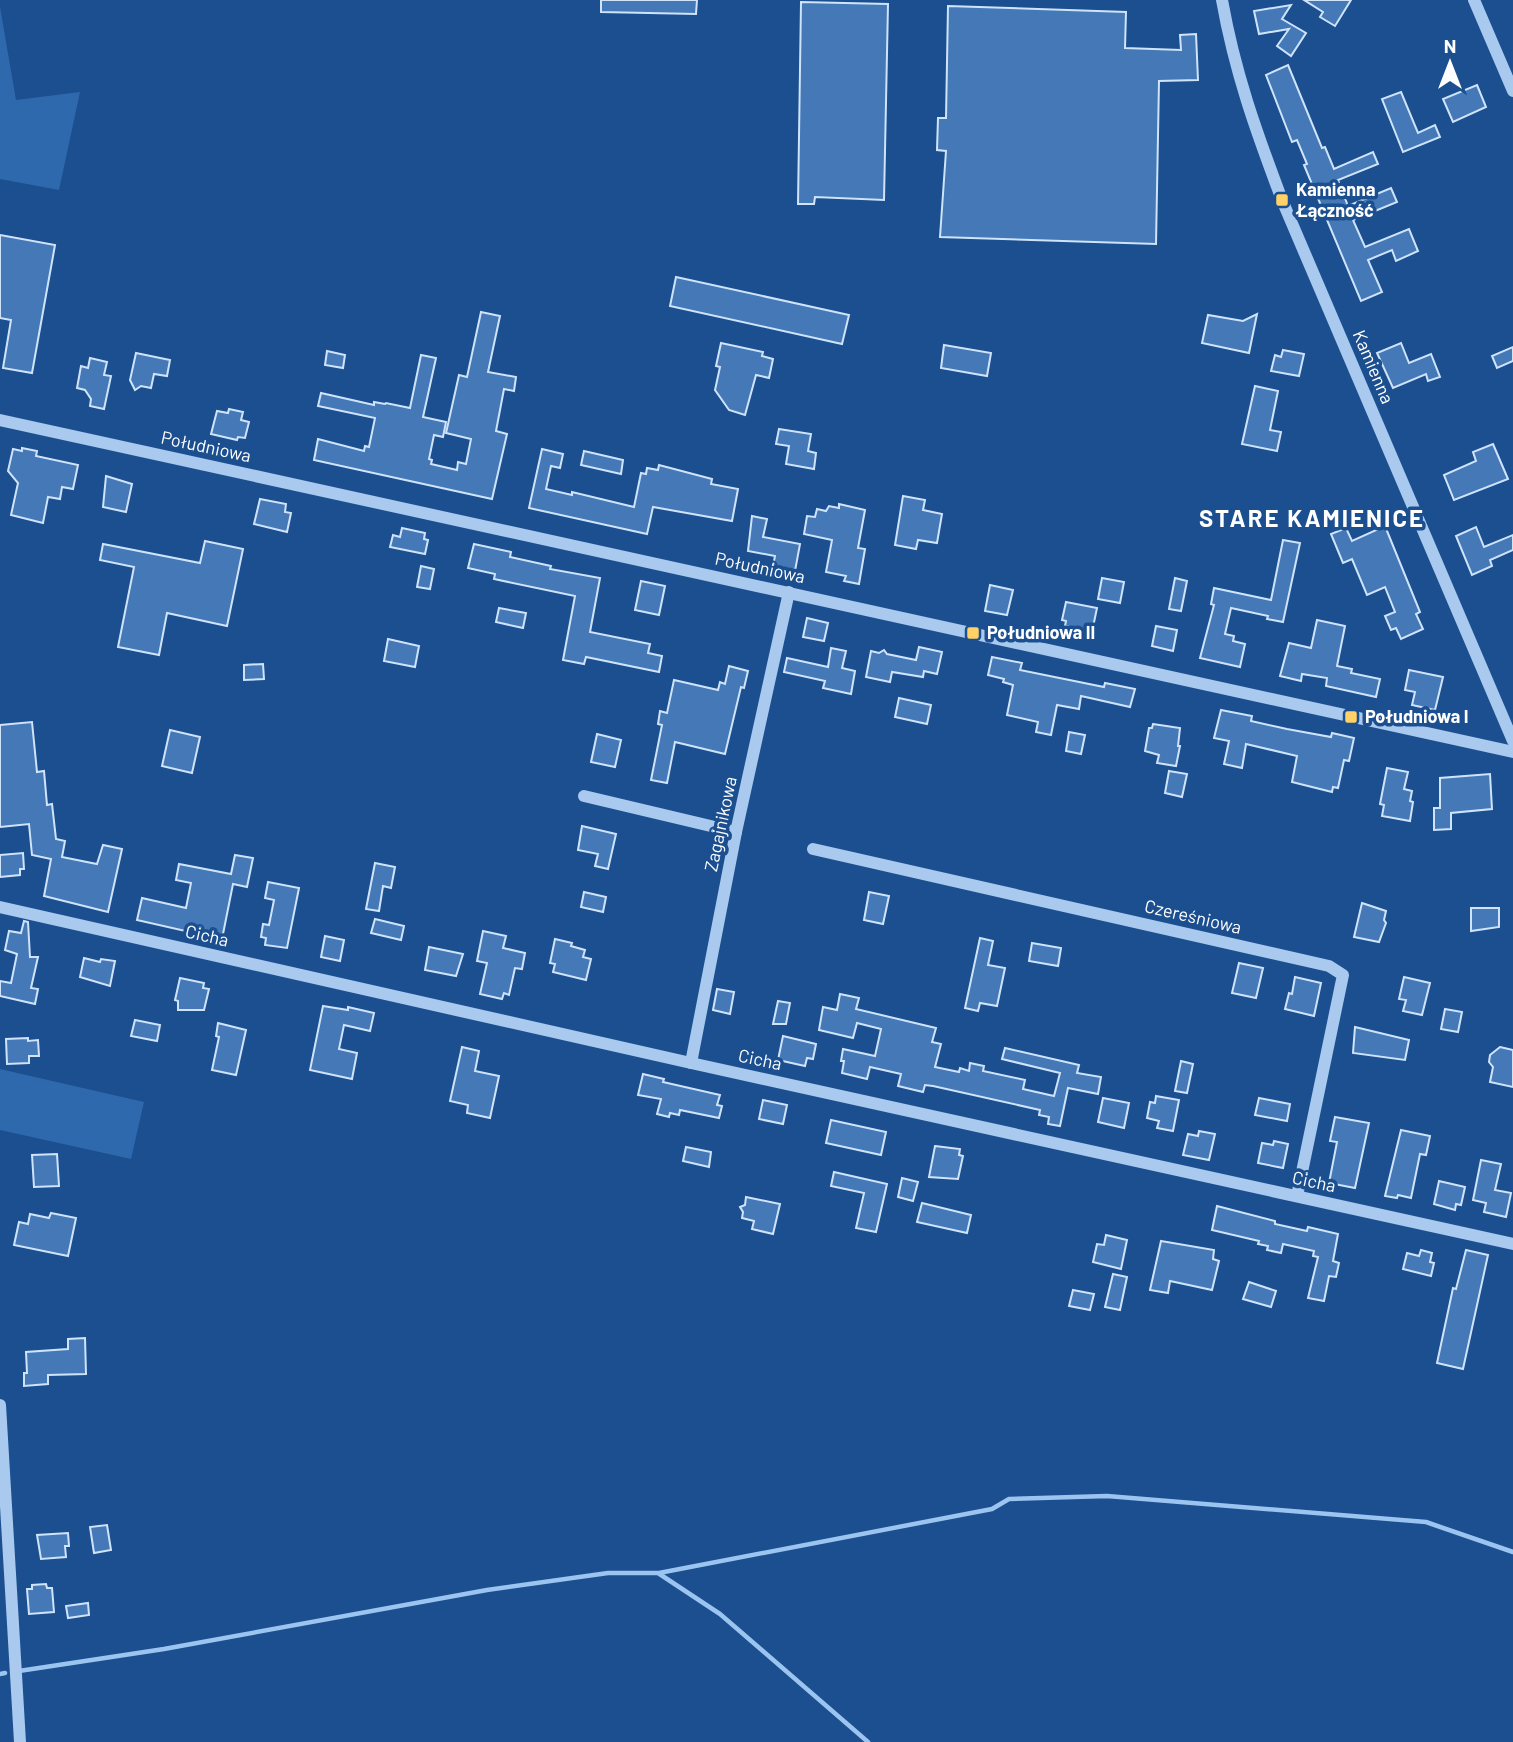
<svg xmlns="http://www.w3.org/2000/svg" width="1513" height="1742" font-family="Barlow,sans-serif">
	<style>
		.green { fill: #2e69ad }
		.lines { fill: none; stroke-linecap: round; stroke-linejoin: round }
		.stream { stroke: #9cc4f0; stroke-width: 4.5 }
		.building { fill: #4478b7; stroke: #cfe3fa; stroke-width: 2 }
		.minor { stroke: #a9c9ee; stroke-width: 12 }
		.poi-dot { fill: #ffd166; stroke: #1b4f8f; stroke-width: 2.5 }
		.labels { text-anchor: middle; stroke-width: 7; stroke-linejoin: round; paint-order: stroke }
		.poi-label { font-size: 18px; font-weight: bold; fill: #fff; stroke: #1b4f8f; text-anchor: start }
		.street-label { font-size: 18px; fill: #fff; stroke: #1b4f8f }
		.district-label { font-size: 24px; font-weight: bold; letter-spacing: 2px; fill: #fff; stroke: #1b4f8f }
	</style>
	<rect width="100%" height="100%" fill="#1b4f8f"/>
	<g class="green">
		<polygon points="0,7 16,100 80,92 59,190 0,179"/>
		<polygon points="0,1069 144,1102 131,1159 0,1130"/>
	</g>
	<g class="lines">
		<g class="stream">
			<polyline points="659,1573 992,1509 1009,1499 1107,1496 1426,1522 1513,1552"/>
			<polyline points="19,1671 164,1649 487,1590 608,1573 658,1573 720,1614 868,1742"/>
			<polyline points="0,1674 5,1673"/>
		</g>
	</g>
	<g class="building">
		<polygon points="601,0 697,0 696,14 601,12"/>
		<polygon points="1304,0 1351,0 1335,26 1320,17 1323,12"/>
		<polygon points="801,2 888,4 884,200 815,197 814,204 798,204"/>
		<polygon points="1291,5 1282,19 1306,33 1291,56 1277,46 1289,29 1259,34 1254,11"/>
		<polygon points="948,6 1126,12 1125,48 1181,50 1180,35 1196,34 1198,80 1159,81 1156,244 940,237 946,151 937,150 938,118 946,118"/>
		<polygon points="1288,65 1322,148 1325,147 1334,169 1373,152 1378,164 1338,180 1348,206 1391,188 1397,202 1353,220 1365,247 1409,229 1418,251 1396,261 1392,250 1368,260 1382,292 1361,301 1304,165 1307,164 1297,140 1292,142 1266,75"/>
		<polygon points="1477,85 1486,107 1453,122 1443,99"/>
		<polygon points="1401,92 1418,133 1435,125 1440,137 1403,152 1382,99"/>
		<polygon points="0,235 55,245 32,373 3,368 11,320 0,318"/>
		<polygon points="676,277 849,315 842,344 670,306"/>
		<polygon points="481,312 500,316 488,372 516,377 514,391 504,389 496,431 507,434 492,499 314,460 318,439 364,451 365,446 369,447 375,418 318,406 321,393 374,405 374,402 385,404 386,403 410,408 421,355 436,358 423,417 446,422 443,437 434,435 429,459 432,460 431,464 457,470 458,462 466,464 471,439 446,433 459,375 467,377"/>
		<polygon points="1257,314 1249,353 1202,343 1208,315 1243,321"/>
		<polygon points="721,343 763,352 762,356 773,359 769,378 756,375 745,415 729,410 715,390 720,367 716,366"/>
		<polygon points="1401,343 1409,363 1431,354 1440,377 1428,381 1426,374 1393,388 1377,353"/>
		<polygon points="944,345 991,353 987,376 941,368"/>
		<polygon points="1513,347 1513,361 1497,368 1492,356"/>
		<polygon points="1283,350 1304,354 1299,376 1271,371 1275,355 1281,357"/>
		<polygon points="327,351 345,355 343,368 325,365"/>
		<polygon points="136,353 170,360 167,376 154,374 151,388 141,386 135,390 130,380"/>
		<polygon points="90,358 107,362 104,375 111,376 104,409 90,406 91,399 85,390 77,388 81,366 88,368"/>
		<polygon points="1255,386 1278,391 1270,430 1281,432 1277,451 1242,444"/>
		<polygon points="229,409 243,412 241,420 249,422 245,438 238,437 237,440 211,434 217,411 228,413"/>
		<polygon points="779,429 811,434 808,451 816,453 814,469 786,464 789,446 776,444"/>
		<polygon points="1493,444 1508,479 1454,500 1444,475 1476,461 1473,452"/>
		<polygon points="22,448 37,451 36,456 78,465 73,489 62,487 60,499 48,497 43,523 11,515 18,483 8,471 13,449 22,451"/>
		<polygon points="542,449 563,454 560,468 551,466 546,489 572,495 572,492 634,507 641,473 646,474 647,468 658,470 659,465 712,479 711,484 738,489 732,521 653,507 647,534 529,508"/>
		<polygon points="584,451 623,460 621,474 581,465"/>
		<polygon points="106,476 132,484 126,512 103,507"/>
		<polygon points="903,496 925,500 923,510 942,514 937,543 918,540 916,549 895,545"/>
		<polygon points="260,499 286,504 285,512 291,513 287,532 254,524"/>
		<polygon points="839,504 865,510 858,548 865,549 859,584 844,581 846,576 826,572 832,540 804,534 807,516 815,517 817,509 826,511 829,506 839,508"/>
		<polygon points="752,516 767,519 763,537 800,544 795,571 773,566 775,556 748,551"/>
		<polygon points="1385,526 1420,612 1416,614 1423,629 1401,639 1396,628 1391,630 1385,616 1395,612 1385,587 1367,595 1352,559 1343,563 1331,534 1346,528 1352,541"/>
		<polygon points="1476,527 1484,547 1513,535 1513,550 1490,560 1492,566 1472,575 1456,536"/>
		<polygon points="402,528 425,533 424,539 428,540 425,554 390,547 393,535 400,537"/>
		<polygon points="1283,540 1300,543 1283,622 1267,619 1268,616 1231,608 1225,634 1234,636 1233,641 1245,644 1240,667 1200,658 1214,605 1211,604 1214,588 1271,600"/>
		<polygon points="205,541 243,549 227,626 167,613 159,655 118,647 134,567 100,560 103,544 200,563"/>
		<polygon points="474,544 511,552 510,557 551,566 550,569 600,578 590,632 650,644 648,653 662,656 659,672 586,657 584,664 563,660 575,596 494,579 495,574 468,568"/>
		<polygon points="421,566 434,569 430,589 417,587"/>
		<polygon points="1102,578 1124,582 1120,603 1098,599"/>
		<polygon points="1175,578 1187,581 1181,611 1169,609"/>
		<polygon points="641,581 665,586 659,615 635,610"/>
		<polygon points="990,585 1013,590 1007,615 985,611"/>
		<polygon points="1066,602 1097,608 1092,632 1065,626 1066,621 1062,620"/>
		<polygon points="499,608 526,613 523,628 496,622"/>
		<polygon points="807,618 828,623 824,641 803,637"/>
		<polygon points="1317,620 1345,626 1337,666 1352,669 1351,673 1380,679 1376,697 1326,686 1327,678 1302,674 1301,681 1280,676 1289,643 1311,648"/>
		<polygon points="1156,626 1177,630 1173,651 1152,646"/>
		<polygon points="388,639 419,646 415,667 384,661"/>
		<polygon points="919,647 942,652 937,674 924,671 923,677 892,672 890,682 866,677 871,651 879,653 884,650 887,654 916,660"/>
		<polygon points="831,648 846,651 842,668 855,671 851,694 823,688 825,681 784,672 787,658 828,667"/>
		<polygon points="992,657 1022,663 1020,670 1104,687 1105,683 1135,689 1130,707 1081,696 1079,709 1057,705 1051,735 1036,732 1038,722 1007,715 1013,685 1003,682 1004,679 988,675"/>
		<polygon points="263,664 264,679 244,680 244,665"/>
		<polygon points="729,666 748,671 744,688 741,687 725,754 675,742 667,783 651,780 662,725 658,724 660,711 667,713 674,680 718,690 720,682 725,684"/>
		<polygon points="1409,670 1443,677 1435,710 1412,705 1415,692 1405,690"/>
		<polygon points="899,698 931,705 927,724 895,717"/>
		<polygon points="1221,710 1252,716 1251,721 1287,729 1331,737 1332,733 1354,738 1349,761 1344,760 1338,788 1333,787 1332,792 1292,782 1297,756 1246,744 1242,768 1224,764 1229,741 1214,738"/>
		<polygon points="32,722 37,772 44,771 47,805 52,804 56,839 65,841 62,857 97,864 103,845 122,849 108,912 44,896 51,859 32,855 29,824 0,827 0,725"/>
		<polygon points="1153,724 1180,728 1178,746 1180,746 1176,766 1157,763 1159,755 1145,751 1149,728 1152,728"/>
		<polygon points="170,730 200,737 192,773 162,766"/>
		<polygon points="1069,732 1085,735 1081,754 1066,751"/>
		<polygon points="597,734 621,740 615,767 591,762"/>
		<polygon points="1387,768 1408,772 1404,789 1412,791 1410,801 1413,802 1410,821 1382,816 1384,805 1380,804"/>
		<polygon points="1169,771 1187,774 1182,797 1165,793"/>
		<polygon points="1490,774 1492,809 1451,813 1451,829 1434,830 1434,808 1440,808 1440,778"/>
		<polygon points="582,826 616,834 608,869 595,866 598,854 578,850"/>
		<polygon points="23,853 24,869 20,869 20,875 0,877 0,855"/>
		<polygon points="235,855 253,858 247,887 233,884 222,939 190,934 190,932 137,920 142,898 186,908 191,883 176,880 179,864 231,874"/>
		<polygon points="375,863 395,867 391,888 383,886 379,911 366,909"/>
		<polygon points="268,882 299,888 287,948 265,945 266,938 261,937 263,924 269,925 274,900 265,898"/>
		<polygon points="584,892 606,897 603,912 581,907"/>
		<polygon points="869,892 889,896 883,924 864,920"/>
		<polygon points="1362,903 1386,911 1384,920 1386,923 1379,942 1354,937"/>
		<polygon points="1471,908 1499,908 1499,927 1471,931"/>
		<polygon points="375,919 404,926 401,940 371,933"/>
		<polygon points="24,921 28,922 30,957 38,957 31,988 38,989 35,1004 0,996 0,981 11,983 17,954 5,950 9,931 21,933"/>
		<polygon points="483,931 506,936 503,948 525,953 522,969 515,968 509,995 504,993 502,999 480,994 487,963 477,961"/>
		<polygon points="325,936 344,940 340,961 321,957"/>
		<polygon points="980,938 993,941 988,965 1005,968 997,1006 980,1003 978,1011 965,1008"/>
		<polygon points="555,939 572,943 571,946 585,950 583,957 591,959 586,980 553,972 555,964 550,963"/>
		<polygon points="1032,943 1061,948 1058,966 1029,961"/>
		<polygon points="429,947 463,954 456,976 425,970"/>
		<polygon points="84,958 100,962 101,959 115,961 110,986 80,977"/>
		<polygon points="1239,963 1263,968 1256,998 1232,993"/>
		<polygon points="1295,977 1321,983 1314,1016 1285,1009 1289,993 1292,994"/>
		<polygon points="1404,977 1430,983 1422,1015 1403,1011 1406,1000 1399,999"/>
		<polygon points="180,978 204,983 203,988 209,989 204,1010 178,1010 178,1001 175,1000"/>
		<polygon points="717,989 734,992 730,1014 713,1010"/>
		<polygon points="840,994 859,998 856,1009 936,1028 932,1042 941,1044 935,1067 959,1072 960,1068 969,1071 970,1063 984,1066 983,1071 1025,1080 1023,1089 1054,1096 1060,1073 1002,1059 1005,1048 1079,1065 1077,1073 1101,1077 1098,1094 1068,1088 1060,1126 1048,1124 1049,1117 1039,1115 1040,1110 933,1086 925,1085 923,1092 898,1086 901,1074 870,1067 867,1079 842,1073 844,1061 841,1061 843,1049 875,1056 881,1029 857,1023 853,1038 819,1030 823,1007 837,1010"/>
		<polygon points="778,1001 790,1003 786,1024 773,1024"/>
		<polygon points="323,1006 348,1010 348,1007 374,1013 370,1031 344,1025 339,1049 357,1053 352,1079 310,1070"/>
		<polygon points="1445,1009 1462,1012 1458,1032 1441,1029"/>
		<polygon points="135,1020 160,1025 157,1041 131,1036"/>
		<polygon points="218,1023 246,1030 236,1075 212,1070 219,1037 216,1036"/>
		<polygon points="1355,1027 1409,1040 1405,1060 1353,1053"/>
		<polygon points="783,1036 816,1044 813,1059 807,1058 805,1066 778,1060"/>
		<polygon points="28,1038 28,1041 38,1040 39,1056 29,1056 29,1063 7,1064 6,1039"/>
		<polygon points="462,1047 479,1051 475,1071 499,1076 490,1118 467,1113 468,1105 450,1101"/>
		<polygon points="1500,1047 1513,1050 1513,1087 1490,1082 1493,1067 1489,1062 1490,1055"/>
		<polygon points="1181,1061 1193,1064 1187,1093 1175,1091"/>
		<polygon points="643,1074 664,1079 663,1082 720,1095 717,1105 722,1106 719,1118 680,1110 679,1115 670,1113 669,1117 657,1114 661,1099 638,1095"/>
		<polygon points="1156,1096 1179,1100 1173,1131 1157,1128 1159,1121 1147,1118 1150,1102 1155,1103"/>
		<polygon points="1103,1098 1129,1103 1124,1128 1098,1122"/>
		<polygon points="1259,1098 1290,1104 1287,1121 1255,1115"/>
		<polygon points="763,1100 787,1105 783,1124 759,1119"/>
		<polygon points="1335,1117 1369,1123 1355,1188 1329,1183 1337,1142 1330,1141"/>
		<polygon points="831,1120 886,1132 881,1155 826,1143"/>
		<polygon points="1401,1130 1430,1136 1426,1155 1420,1154 1411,1198 1398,1195 1397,1198 1385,1196"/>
		<polygon points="1199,1131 1215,1134 1209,1160 1183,1155 1188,1134 1198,1136"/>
		<polygon points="1274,1141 1288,1144 1283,1168 1258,1163 1262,1143 1273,1145"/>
		<polygon points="935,1146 960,1149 959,1155 963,1156 958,1179 929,1177"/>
		<polygon points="686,1147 711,1152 709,1167 683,1161"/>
		<polygon points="57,1154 59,1186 34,1187 32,1155"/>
		<polygon points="1481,1160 1501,1164 1495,1190 1511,1193 1506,1217 1484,1212 1486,1203 1473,1200"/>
		<polygon points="834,1172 887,1184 876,1232 856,1228 864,1193 831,1186"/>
		<polygon points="902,1178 918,1182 913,1201 898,1197"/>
		<polygon points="1439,1181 1465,1187 1461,1205 1456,1204 1455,1210 1434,1204"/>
		<polygon points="746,1197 780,1204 773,1234 752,1229 754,1221 742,1218 743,1212 740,1207 745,1205"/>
		<polygon points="922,1203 971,1215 967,1233 917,1222"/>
		<polygon points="1217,1206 1275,1221 1275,1224 1307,1231 1308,1227 1338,1234 1333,1261 1339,1263 1336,1277 1329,1276 1324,1301 1308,1298 1318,1257 1313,1256 1314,1251 1283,1244 1281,1253 1267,1250 1268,1246 1258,1244 1259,1241 1212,1230"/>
		<polygon points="51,1213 76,1218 68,1256 14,1245 19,1222 28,1224 30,1214 49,1218"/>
		<polygon points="1106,1235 1127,1240 1121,1269 1093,1262 1097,1244 1104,1245"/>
		<polygon points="1161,1241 1214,1250 1213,1259 1219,1261 1212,1290 1170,1281 1168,1293 1150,1290"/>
		<polygon points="1421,1250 1432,1253 1430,1262 1434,1263 1431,1276 1403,1269 1407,1253 1419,1256"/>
		<polygon points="1466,1250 1488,1255 1463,1369 1437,1363 1453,1288 1456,1289"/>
		<polygon points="1113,1274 1127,1277 1120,1310 1105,1307"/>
		<polygon points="1249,1282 1276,1291 1271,1307 1243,1299"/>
		<polygon points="1073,1290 1094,1294 1090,1310 1069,1306"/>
		<polygon points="85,1338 86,1374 48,1375 48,1384 24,1386 24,1373 27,1373 26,1352 68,1349 68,1339"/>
		<polygon points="107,1525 111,1550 94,1553 90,1527"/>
		<polygon points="68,1533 69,1546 65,1546 66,1557 41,1559 37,1535"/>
		<polygon points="46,1584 47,1588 52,1588 54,1612 29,1614 27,1589 32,1589 32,1585"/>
		<polygon points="88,1603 89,1615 68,1618 66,1606"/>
	</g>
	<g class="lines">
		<g class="minor">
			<path d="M 1222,0 C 1235,73 1256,131 1282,200 L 1513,741"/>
			<polyline points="1474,0 1513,91"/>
			<polyline points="0,420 1513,752"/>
			<polyline points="584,796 736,832"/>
			<polyline points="813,849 1329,966 1343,975 1297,1196"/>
			<polyline points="0,907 691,1063 1513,1244"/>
			<polyline points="691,1063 736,832 789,592"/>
			<polyline points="0,1405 20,1742"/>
		</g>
	</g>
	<g class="poi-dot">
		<rect x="1275" y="193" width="14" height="14" rx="3.5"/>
		<rect x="966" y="626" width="14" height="14" rx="3.5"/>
		<rect x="1344" y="710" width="14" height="14" rx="3.5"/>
	</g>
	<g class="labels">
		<g class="poi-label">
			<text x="1296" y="196">Kamienna<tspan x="1296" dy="21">Łączność</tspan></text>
			<text x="987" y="639">Południowa II</text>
			<text x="1365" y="723">Południowa I</text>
		</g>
		<g class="street-label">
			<text transform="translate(1373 367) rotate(67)" y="6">Kamienna</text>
			<text transform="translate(206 447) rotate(12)" y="6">Południowa</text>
			<text transform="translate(760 568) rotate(12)" y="6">Południowa</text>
			<text transform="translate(721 824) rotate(-78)" y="6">Zagajnikowa</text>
			<text transform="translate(1193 917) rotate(13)" y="6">Czereśniowa</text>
			<text transform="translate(207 936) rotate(13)" y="6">Cicha</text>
			<text transform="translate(760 1060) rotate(12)" y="6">Cicha</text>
			<text transform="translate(1314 1182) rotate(12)" y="6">Cicha</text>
		</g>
		<g class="district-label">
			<text x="1312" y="527">STARE KAMIENICE</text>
		</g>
	</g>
	<g transform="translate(1450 63)" stroke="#1b4f8f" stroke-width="5" paint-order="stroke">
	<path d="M0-5L12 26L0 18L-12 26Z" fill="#ffffff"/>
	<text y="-10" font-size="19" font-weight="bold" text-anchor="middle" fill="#ffffff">N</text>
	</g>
</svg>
